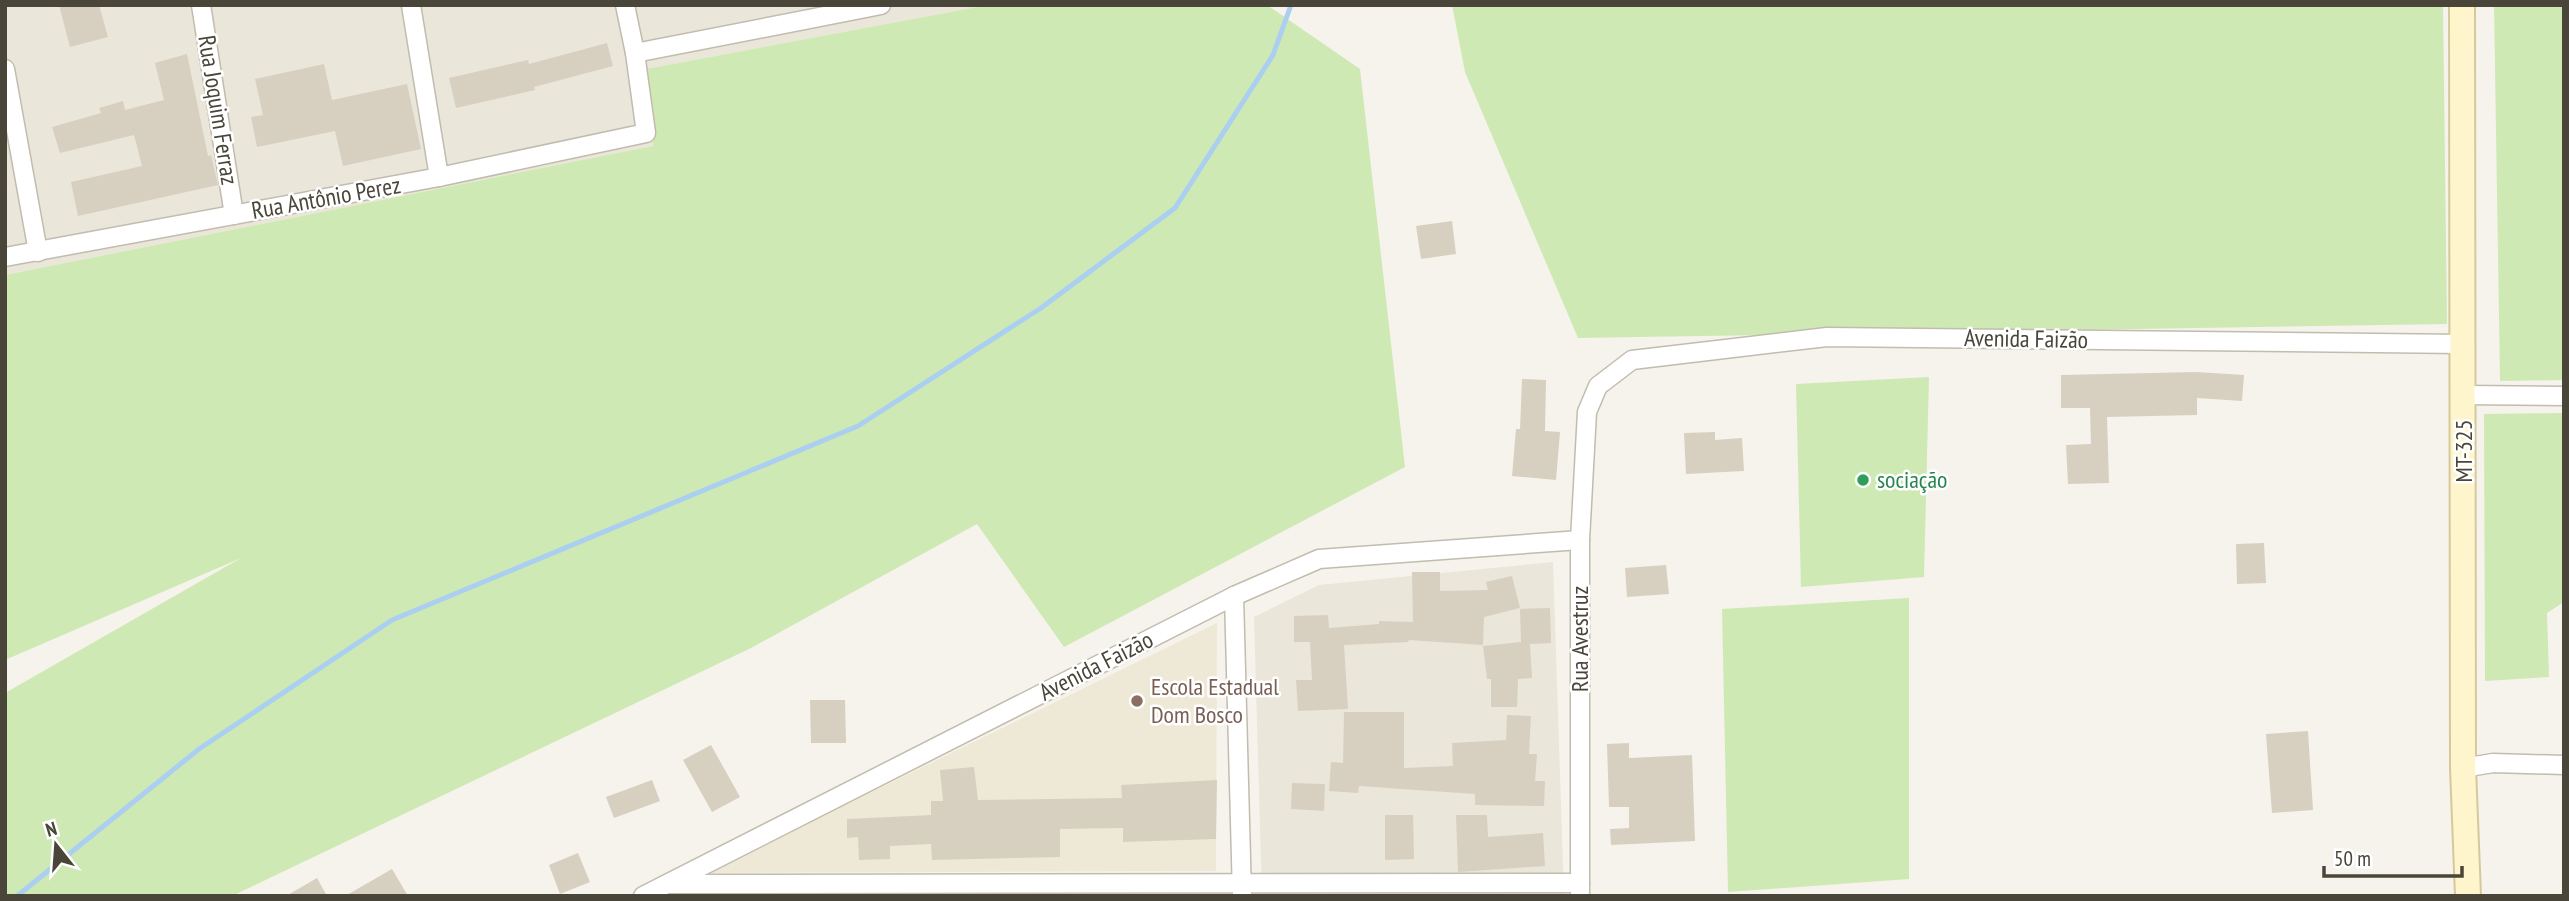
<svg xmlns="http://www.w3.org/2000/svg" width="2569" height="901" font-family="'PT Sans Narrow',sans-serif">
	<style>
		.residential { fill: #eae6da }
		.education { fill: #eee9d6 }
		.green { fill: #cfe9b5 }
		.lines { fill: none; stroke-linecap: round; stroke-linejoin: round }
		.stream { stroke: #aacff1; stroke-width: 5 }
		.building { fill: #d7d0c1 }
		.minor-casing { stroke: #c2bcae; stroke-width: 21 }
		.secondary-casing { stroke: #d5c99c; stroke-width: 28 }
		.minor { stroke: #fff; stroke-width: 18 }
		.secondary { stroke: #fef5cd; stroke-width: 24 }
		.leisure-dot { fill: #2e9e5b; stroke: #fff; stroke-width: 2.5 }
		.education-dot { fill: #8d6e63; stroke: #fff; stroke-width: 2.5 }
		.labels { text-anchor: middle; stroke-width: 5; stroke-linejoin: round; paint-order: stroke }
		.street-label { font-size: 24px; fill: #4a4539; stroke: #fff }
		.leisure-label { font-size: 24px; fill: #27864d; stroke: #fff; text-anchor: start }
		.education-label { font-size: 24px; fill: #785e54; stroke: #fff; text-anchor: start }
	</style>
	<rect width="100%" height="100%" fill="#f6f3ec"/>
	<g class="residential">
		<polygon points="5,5 988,5 646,69 653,146 5,275"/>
		<polygon points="1553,562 1564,896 1262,896 1254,617 1319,585"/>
	</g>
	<polygon class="education" points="1217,623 1216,871 706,873"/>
	<g class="green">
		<polygon points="988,5 1267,5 1360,69 1405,467 1064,647 977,524 751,648 232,896 5,896 5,693 241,558 5,660 5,275 653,146 646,69"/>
		<polygon points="1452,5 2443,5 2447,324 1578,338 1465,72"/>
		<polygon points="2494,5 2564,5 2564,380 2500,381"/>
		<polygon points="1929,377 1924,577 1801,587 1796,384"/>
		<polygon points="2564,413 2564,602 2547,613 2549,677 2485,681 2484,414"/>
		<polygon points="1909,598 1909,879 1728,892 1722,609"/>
	</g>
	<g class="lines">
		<polyline class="stream" points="17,896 199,749 392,620 858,426 1041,308 1175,208 1273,55 1291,5"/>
	</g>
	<g class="building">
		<polygon points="59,5 99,5 108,37 70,47"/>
		<polygon points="607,43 613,66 534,87 535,90 456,108 449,78 528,60 529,64"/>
		<polygon points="187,54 208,156 211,155 218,185 78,216 71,182 142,166 134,135 60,153 52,127 101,113 99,108 123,101 125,110 164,100 155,63"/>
		<polygon points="324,64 332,100 407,84 421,149 343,166 335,131 257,147 251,117 263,115 255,79"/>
		<polygon points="1452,221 1456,254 1421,259 1416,226"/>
		<polygon points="2196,372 2244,375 2242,401 2197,398 2197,415 2107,417 2109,483 2068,484 2066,445 2091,444 2090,408 2061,408 2061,375"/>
		<polygon points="1522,379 1546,380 1545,431 1560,432 1556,480 1512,476 1516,429 1520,429"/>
		<polygon points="1715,432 1715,440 1742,438 1744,471 1686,474 1684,433"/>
		<polygon points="2264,543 2266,583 2237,584 2236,544"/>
		<polygon points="1666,565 1669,594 1627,597 1625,568"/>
		<polygon points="1412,572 1440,572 1440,591 1488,590 1486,582 1512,576 1520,608 1484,617 1483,645 1409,640 1408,642 1344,645 1348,709 1298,711 1296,680 1312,680 1310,642 1294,642 1294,616 1328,615 1329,628 1379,624 1379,621 1413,622"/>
		<polygon points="1550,608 1551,643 1530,644 1532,678 1518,679 1517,707 1491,707 1491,679 1487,679 1483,646 1521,642 1520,609"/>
		<polygon points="810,700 845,700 846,743 811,743"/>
		<polygon points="1344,712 1404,712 1404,768 1453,766 1452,743 1506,740 1507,715 1531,716 1529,754 1537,754 1535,781 1545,781 1544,806 1475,805 1475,794 1359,786 1358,793 1329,791 1331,762 1343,763"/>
		<polygon points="2308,731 2313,810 2272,813 2266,734"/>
		<polygon points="1629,743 1629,758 1692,755 1695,841 1611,845 1610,829 1629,828 1629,807 1609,807 1607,744"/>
		<polygon points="711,745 740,797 712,812 683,760"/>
		<polygon points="974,767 978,800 1122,798 1121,785 1217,780 1216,839 1123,842 1123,828 1060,829 1060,857 932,860 931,844 890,846 890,859 859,860 858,837 847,838 847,819 931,815 931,801 943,801 940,770"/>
		<polygon points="652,780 660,801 614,818 606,797"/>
		<polygon points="1292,783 1325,784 1324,811 1291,809"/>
		<polygon points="1385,815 1413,815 1414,859 1385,860"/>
		<polygon points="1456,815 1487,815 1488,837 1543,833 1545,866 1458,872"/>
		<polygon points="578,853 590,882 560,894 549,865"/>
		<polygon points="392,869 408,896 345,896"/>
		<polygon points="317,878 327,896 286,896"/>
	</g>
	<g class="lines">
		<g class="minor-casing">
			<g id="minor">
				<polyline points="201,5 234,215"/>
				<polyline points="411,5 439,177"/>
				<polyline points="635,53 881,5"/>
				<polyline points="5,69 38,252"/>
				<polyline points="5,257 439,177 646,133 635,53 625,5"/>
				<polyline points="2464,395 2564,396"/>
				<polyline points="1234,596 1242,896"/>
				<polyline points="2463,768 2493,763 2564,765"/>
				<polyline points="667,884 1580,883"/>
				<polyline points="643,896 1234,596 1319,559 1580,540"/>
				<polyline points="1580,896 1580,540 1587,412 1598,386 1632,360 1827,337 2463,344"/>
			</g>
		</g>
		<g class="secondary-casing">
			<polyline id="secondary" points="2462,5 2463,768 2468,896"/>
		</g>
		<use href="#minor" class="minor"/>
		<use href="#secondary" class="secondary"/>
	</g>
	<circle class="leisure-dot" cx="1863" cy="480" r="7"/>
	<circle class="education-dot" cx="1137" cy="701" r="7"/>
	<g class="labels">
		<g class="street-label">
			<text transform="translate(218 110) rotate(81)" y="8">Rua Joquim Ferraz</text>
			<text transform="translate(326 198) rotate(-10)" y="8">Rua Antônio Perez</text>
			<text transform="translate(2026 339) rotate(1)" y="8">Avenida Faizão</text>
			<text transform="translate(2464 451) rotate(-90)" y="8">MT-325</text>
			<text transform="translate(1580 639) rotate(-90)" y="8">Rua Avestruz</text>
			<text transform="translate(1096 666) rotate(-27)" y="8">Avenida Faizão</text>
		</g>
		<g class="leisure-label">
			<text x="1877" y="488">sociação</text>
		</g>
		<g class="education-label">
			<text x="1151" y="695">Escola Estadual<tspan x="1151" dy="28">Dom Bosco</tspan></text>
		</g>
	</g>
	<rect width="2569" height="901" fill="none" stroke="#4a4539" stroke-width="14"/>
	<g transform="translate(56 845) rotate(343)" stroke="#ffffff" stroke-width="5" paint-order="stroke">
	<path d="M0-5L12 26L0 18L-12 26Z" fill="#4a4539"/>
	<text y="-10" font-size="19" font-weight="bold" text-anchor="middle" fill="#4a4539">N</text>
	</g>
	<path d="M2324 866v10h138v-10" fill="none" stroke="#4a4539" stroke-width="3.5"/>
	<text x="2334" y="866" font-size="21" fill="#4a4539" stroke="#ffffff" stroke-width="5" paint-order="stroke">50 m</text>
</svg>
